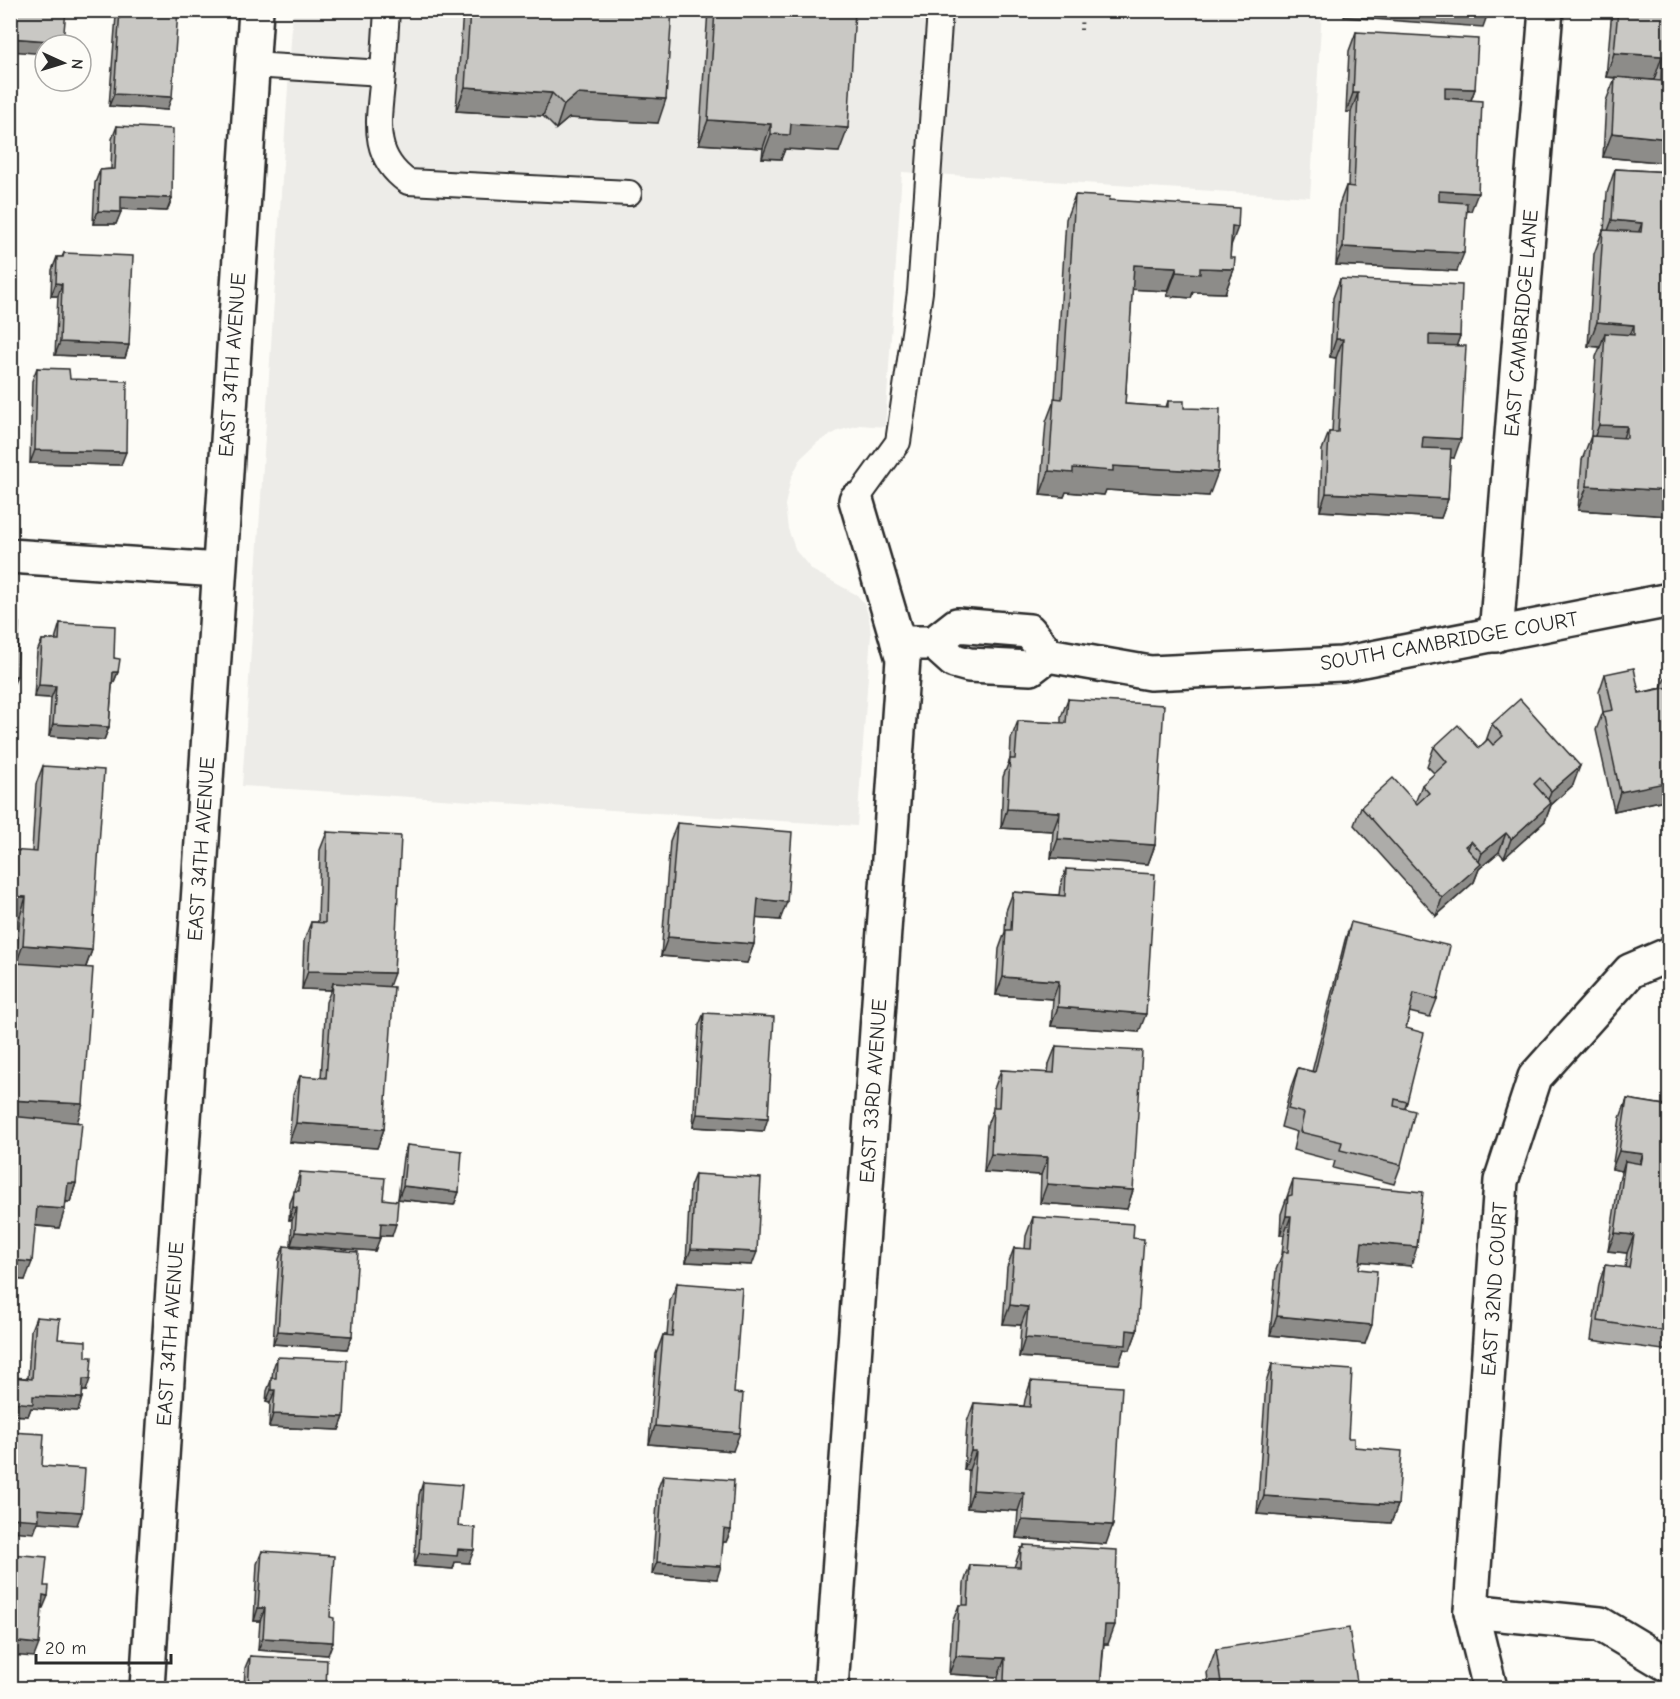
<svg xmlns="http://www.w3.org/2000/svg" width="1680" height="1699" font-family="'Comic Neue',sans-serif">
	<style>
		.built { fill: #edece8 }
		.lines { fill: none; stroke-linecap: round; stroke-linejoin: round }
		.service-casing { stroke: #2b2b2b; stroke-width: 28 }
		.minor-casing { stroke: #2b2b2b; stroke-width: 38 }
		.path { stroke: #2b2b2b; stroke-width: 4; stroke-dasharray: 1.5 4.5; stroke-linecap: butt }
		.service { stroke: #fdfcf7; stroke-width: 24 }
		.minor { stroke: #fdfcf7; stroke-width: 33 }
		.wall { fill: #adaca9; stroke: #2b2b2b; stroke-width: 1.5 }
		.shaded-wall { fill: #8d8c89; stroke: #2b2b2b; stroke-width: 1.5 }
		.building { fill: #c9c8c4; stroke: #2b2b2b; stroke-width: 1.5 }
		.labels { text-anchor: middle; stroke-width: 4.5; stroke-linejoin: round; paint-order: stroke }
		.street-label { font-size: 21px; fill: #2b2b2b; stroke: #fdfcf7 }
	</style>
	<rect width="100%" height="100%" fill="#fdfcf7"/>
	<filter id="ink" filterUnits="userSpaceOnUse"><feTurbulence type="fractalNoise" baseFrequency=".0167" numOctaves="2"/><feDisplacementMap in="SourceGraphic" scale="12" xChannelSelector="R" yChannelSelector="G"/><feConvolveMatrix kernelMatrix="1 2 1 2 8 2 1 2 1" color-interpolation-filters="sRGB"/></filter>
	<g filter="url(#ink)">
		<polygon class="built" points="293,11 1322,11 1310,197 902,172 885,427 860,425 838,431 818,442 801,458 791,478 785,505 788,529 796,551 812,570 857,595 864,603 869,617 871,635 857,826 242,786"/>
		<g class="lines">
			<g class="service-casing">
				<g id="service">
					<path d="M 252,65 L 383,73 C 380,116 368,154 408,182 L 629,193"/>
					<polyline points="383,73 387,10"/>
					<polyline points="856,500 898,442 920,292 940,10"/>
				</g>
			</g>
			<g class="minor-casing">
				<g id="minor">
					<polyline points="10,556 219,570"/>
					<polyline points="1496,635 1546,10"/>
					<polyline points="898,643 934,643 957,625 1029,631 1048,655 1150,673 1342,664 1670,600"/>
					<polyline points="934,643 954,661 969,665 1031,668 1048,655"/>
					<polyline points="1471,1611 1600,1624 1670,1666"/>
					<polyline points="147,1688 256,10"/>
					<polyline points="831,1688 903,659 856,500"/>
					<polyline points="1490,1688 1471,1611 1501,1181 1535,1077 1630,971 1670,954"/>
				</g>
			</g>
			<polyline class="path" points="1081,30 1082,10"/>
			<use href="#service" class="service"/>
			<use href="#minor" class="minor"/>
		</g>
		<g class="wall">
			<polygon points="118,10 178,10 167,110 109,106 116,16"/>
			<polygon points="463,10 672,10 658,123 569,118 556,129 543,116 456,111"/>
			<polygon points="708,10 855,10 839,152 785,149 781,159 762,158 763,148 699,144"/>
			<polygon points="1612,10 1670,10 1670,163 1603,157 1606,101 1615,78 1606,77"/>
			<polygon points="1356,32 1475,89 1471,100 1471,211 1467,211 1457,271 1336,265 1339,205 1346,186 1348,186 1351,112 1346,112 1349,51"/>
			<polygon points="117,126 172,198 167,211 121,209 116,224 93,224 95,183 100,170 111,169 112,139"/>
			<polygon points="1615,169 1670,172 1670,516 1578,510 1582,460 1591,436 1596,357 1600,347 1588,346 1594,254 1603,230 1604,230 1607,193"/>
			<polygon points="1075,195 1109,200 1231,246 1230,258 1234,269 1225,293 1193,292 1191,298 1167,296 1168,291 1132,289 1125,404 1166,407 1168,401 1184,408 1209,496 1106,490 1104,495 1066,492 1064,497 1040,495 1046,422 1055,398 1066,219"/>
			<polygon points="64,253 129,345 125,358 55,355 58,296 51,296 52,270 57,257 62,257"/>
			<polygon points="1340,279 1460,336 1456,346 1454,458 1450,457 1448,499 1441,518 1320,511 1322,450 1329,432 1332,432 1336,358 1330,357 1333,298"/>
			<polygon points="37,368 70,379 121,465 30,463 32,381"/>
			<polygon points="60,623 114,658 118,672 113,684 112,685 109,727 104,740 49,736 51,698 34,697 37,652 42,640 55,640 56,636"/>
			<polygon points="1668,670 1670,670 1670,799 1614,811 1596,730 1603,712 1599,692 1605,674 1639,693 1661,688"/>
			<polygon points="1068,699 1155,845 1148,864 1051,858 1053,831 1001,828 1003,777 1010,759 1011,739 1018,721 1061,723 1061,717"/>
			<polygon points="1492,724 1573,785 1551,805 1545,821 1504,858 1499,852 1479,869 1474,882 1436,916 1354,825 1361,807 1415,803 1422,785 1435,774 1427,766 1434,747 1479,748 1486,741"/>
			<polygon points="43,766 92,950 86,967 77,1123 76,1183 70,1202 66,1202 59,1228 35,1226 25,1280 10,1279 10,975 15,963 16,963 20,916 32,851 36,784"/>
			<polygon points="677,823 780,920 756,918 754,944 747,963 661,956 670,841"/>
			<polygon points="327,832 389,987 384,1129 377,1148 289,1142 293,1095 300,1076 321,1078 326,1002 331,990 302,989 304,941 311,922 318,922 320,850"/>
			<polygon points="1066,869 1139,1032 1051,1026 1053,999 996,995 999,949 1005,932 1006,911 1013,892 1059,895 1060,887"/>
			<polygon points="1351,922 1437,999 1430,1017 1409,1012 1406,1028 1407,1102 1405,1108 1401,1165 1394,1184 1333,1168 1335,1161 1293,1150 1297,1132 1281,1127 1291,1087 1298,1068 1312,1072 1345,940"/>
			<polygon points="704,1013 764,1131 693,1127 699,1025"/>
			<polygon points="1056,1046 1133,1190 1127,1209 1040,1203 1041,1175 984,1172 987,1125 994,1107 994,1089 1001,1070 1048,1073 1049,1064"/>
			<polygon points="1627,1099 1670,1106 1670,1351 1591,1340 1599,1284 1605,1265 1625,1268 1627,1253 1608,1251 1619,1180 1622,1171 1612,1169 1620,1118"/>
			<polygon points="407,1145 459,1192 454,1205 398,1199 403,1157"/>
			<polygon points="300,1172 383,1199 392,1236 380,1236 375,1251 291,1245 292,1220 289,1220 290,1203 295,1191 296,1185"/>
			<polygon points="695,1174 752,1265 686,1262 690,1187"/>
			<polygon points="1293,1180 1411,1266 1360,1261 1359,1269 1365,1344 1270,1335 1276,1270 1282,1254 1284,1235 1280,1235 1281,1214"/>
			<polygon points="1033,1217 1133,1238 1137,1331 1130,1350 1124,1349 1119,1364 1019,1357 1021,1325 1003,1324 1007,1267 1014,1248 1025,1249 1026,1236"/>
			<polygon points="284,1246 352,1336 347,1349 273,1344 279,1259"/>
			<polygon points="677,1283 733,1451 649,1444 656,1354 663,1335 667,1335 670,1301"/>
			<polygon points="36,1317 58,1339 86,1391 83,1391 78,1411 31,1408 28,1416 10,1415 10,1377 28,1378 31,1330"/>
			<polygon points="277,1357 344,1417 339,1430 269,1427 270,1403 266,1402 267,1391 272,1378 273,1369"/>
			<polygon points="1272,1364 1348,1438 1354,1447 1398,1505 1391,1523 1257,1514 1266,1383"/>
			<polygon points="1031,1381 1106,1544 1016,1538 1018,1511 967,1508 969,1470 964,1470 967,1422 974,1403 1024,1406 1025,1400"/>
			<polygon points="663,1475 731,1530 726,1542 723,1542 717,1579 652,1574 658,1488"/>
			<polygon points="423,1482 458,1526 469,1563 455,1562 453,1569 414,1566 419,1495"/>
			<polygon points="1024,1545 1108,1644 1104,1644 1100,1689 998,1689 998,1677 949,1674 952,1623 959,1605 963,1605 964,1583 970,1565 1014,1567 1021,1548 1023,1548"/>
			<polygon points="262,1551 330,1617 328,1655 258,1650 260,1621 254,1621 257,1564"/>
			<polygon points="1216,1649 1358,1689 1209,1689 1207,1673"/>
			<polygon points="250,1656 326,1689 244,1689 245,1668"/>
		</g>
		<g class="shaded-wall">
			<polygon points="1346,10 1489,10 1483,27 1344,17"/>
			<polygon points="10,38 63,42 62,45 45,45 45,54 10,51"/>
			<polygon points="1614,53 1662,56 1654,80 1606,77"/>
			<polygon points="465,87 552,93 543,116 456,111"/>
			<polygon points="1445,88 1475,89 1468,108 1438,106"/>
			<polygon points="1353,93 1358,93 1351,112 1346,112"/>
			<polygon points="114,94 172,97 167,110 109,106"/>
			<polygon points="577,94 666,99 658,123 569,118 556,129 564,105"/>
			<polygon points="708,120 771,124 763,148 699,144"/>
			<polygon points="791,124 848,128 839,152 785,149 781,159 762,158 771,134"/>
			<polygon points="1612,133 1670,139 1670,163 1603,157"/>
			<polygon points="1439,191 1478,193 1471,211 1433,209"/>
			<polygon points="121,196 172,198 167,211 116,209"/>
			<polygon points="98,211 121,212 116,224 93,224"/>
			<polygon points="1612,220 1642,223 1633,247 1603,244"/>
			<polygon points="1232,226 1238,227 1229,251"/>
			<polygon points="1343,247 1464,253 1457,271 1336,265"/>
			<polygon points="1134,265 1177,267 1168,291 1125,289"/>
			<polygon points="1200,268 1234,269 1225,293 1193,292 1191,298 1167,296 1176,272"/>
			<polygon points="56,283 62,284 58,296 51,296"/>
			<polygon points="1597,322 1634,325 1625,349 1605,333 1600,347 1588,346"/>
			<polygon points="1429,335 1460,336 1453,355 1422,353"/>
			<polygon points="1336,339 1343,339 1336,358 1330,357"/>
			<polygon points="60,342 129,345 125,358 55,355"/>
			<polygon points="1599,425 1627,426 1619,450 1590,449"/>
			<polygon points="1423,437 1461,439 1454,458 1416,456"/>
			<polygon points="35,450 126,452 121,465 30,463"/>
			<polygon points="1113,466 1218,472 1209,496 1106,490 1104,495 1066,492 1064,497 1040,495 1049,471 1073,468"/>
			<polygon points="1587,486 1670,491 1670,516 1578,510"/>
			<polygon points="1326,493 1448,499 1441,518 1320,511"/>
			<polygon points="113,672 118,672 113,684 108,685"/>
			<polygon points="10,676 17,676 14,683 10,682"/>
			<polygon points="39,685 56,686 51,698 34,697"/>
			<polygon points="53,724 109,727 104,740 49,736"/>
			<polygon points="1580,766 1573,785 1551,805 1545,821 1504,858 1511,839 1545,808 1551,791"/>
			<polygon points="1670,773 1669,799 1614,811 1620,792"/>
			<polygon points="1007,809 1060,812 1053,831 1001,828"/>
			<polygon points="1506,833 1499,852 1479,869 1474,882 1436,916 1442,898 1477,867 1482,853"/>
			<polygon points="1058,839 1155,845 1148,864 1051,858"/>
			<polygon points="1471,841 1464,859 1465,846"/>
			<polygon points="10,896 26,897 20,916 10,915"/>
			<polygon points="758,899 787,902 780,920 751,918"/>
			<polygon points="668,937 754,944 747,963 661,956"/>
			<polygon points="23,945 92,950 85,969 16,964"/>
			<polygon points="308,971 394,973 387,992 333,983 331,990 302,989"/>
			<polygon points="1003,977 1059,981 1053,999 996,995"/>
			<polygon points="1058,1007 1146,1014 1139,1032 1051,1026"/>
			<polygon points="10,1100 83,1104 77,1123 10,1119"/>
			<polygon points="697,1114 768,1118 764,1131 693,1127"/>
			<polygon points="296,1123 384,1129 377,1148 289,1142"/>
			<polygon points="1619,1151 1643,1154 1636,1173 1625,1161 1622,1171 1612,1169"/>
			<polygon points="991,1154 1048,1157 1041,1175 984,1172"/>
			<polygon points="68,1183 76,1183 70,1202 61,1201"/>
			<polygon points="1047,1184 1133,1190 1127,1209 1040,1203"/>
			<polygon points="403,1186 459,1192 454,1205 398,1199"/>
			<polygon points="37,1207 65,1209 59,1228 30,1225"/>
			<polygon points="293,1207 297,1208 292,1220 289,1220"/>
			<polygon points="1286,1216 1291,1216 1284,1235 1280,1235"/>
			<polygon points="381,1223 396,1224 392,1236 376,1235"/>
			<polygon points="295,1232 380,1238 375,1251 291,1245"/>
			<polygon points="1615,1233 1634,1235 1627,1253 1608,1251"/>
			<polygon points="1362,1242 1417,1247 1411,1266 1355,1261"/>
			<polygon points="691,1249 757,1252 752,1265 686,1262"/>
			<polygon points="10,1260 32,1262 25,1280 10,1279"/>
			<polygon points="1010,1305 1028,1307 1021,1325 1003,1324"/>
			<polygon points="1277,1316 1372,1325 1365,1344 1270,1335"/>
			<polygon points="1127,1330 1137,1331 1130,1350 1124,1349 1119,1364 1019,1357 1025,1338"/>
			<polygon points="278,1331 352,1336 347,1349 273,1344"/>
			<polygon points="83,1379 90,1379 86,1391 79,1391"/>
			<polygon points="271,1390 275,1390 270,1403 266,1402"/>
			<polygon points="33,1396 82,1398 78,1411 31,1408 28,1416 10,1415 10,1402"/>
			<polygon points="273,1414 344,1417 339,1430 269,1427"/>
			<polygon points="655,1426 740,1433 733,1451 649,1444"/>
			<polygon points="971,1451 976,1451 969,1470 964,1470"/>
			<polygon points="973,1490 1024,1493 1018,1511 967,1508"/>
			<polygon points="1264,1496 1398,1505 1391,1523 1257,1514"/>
			<polygon points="38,1509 82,1512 77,1525 38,1522 34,1533 10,1531 10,1518"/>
			<polygon points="1022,1520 1113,1525 1106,1544 1016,1538"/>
			<polygon points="724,1529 731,1530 726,1542 719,1542"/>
			<polygon points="458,1549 474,1550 469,1563 455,1562 453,1569 414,1566 419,1553"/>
			<polygon points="657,1562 721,1566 717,1579 652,1574"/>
			<polygon points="43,1595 48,1596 43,1608 38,1608"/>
			<polygon points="258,1608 265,1608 260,1621 254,1621"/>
			<polygon points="1105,1625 1115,1625 1108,1644 1098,1644"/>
			<polygon points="263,1638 333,1642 328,1655 258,1650"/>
			<polygon points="10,1641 39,1644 34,1657 10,1655"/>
			<polygon points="956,1656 1005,1658 998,1677 949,1674"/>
			<polygon points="1007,1683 1100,1688 1100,1689 1004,1689"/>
		</g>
		<g class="building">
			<polygon points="10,10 66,10 63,42 10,38"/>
			<polygon points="120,10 178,10 172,97 114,94"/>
			<polygon points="470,10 672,10 666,99 577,94 564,105 552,93 465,87"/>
			<polygon points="715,10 855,10 848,128 791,124 790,135 771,134 771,124 708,120"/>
			<polygon points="1618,10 1670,10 1670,139 1612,133 1615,77 1661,81 1662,56 1614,53"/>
			<polygon points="1356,32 1478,39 1475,89 1445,88 1445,98 1482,101 1478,193 1439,191 1439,201 1467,203 1464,253 1343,247 1346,186 1354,187 1358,93 1353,93"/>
			<polygon points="117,126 173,129 172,198 121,196 121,212 98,211 100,170 115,169"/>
			<polygon points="1615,169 1670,172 1670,491 1587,486 1591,436 1627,438 1627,426 1599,425 1605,333 1634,335 1634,325 1597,322 1603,230 1641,232 1642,223 1612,220"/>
			<polygon points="1075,195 1110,197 1109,200 1239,208 1238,227 1232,226 1230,258 1235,258 1234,269 1200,268 1200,274 1176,272 1177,267 1134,265 1125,404 1168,407 1168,401 1184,401 1184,408 1220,409 1218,472 1113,466 1113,471 1073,468 1073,473 1049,471 1054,398 1062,399"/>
			<polygon points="64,253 133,256 129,345 60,342 62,284 56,283 57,257 63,257"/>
			<polygon points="1340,279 1462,285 1460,336 1429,335 1429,345 1466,346 1461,439 1423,437 1422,448 1451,449 1448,499 1326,493 1329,432 1338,432 1343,339 1336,339"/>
			<polygon points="37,368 69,369 70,379 127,381 126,452 35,450"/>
			<polygon points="10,623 19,623 17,676 10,676"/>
			<polygon points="60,623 115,626 114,658 120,659 118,672 113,672 109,727 53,724 56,686 39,685 42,640 59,640"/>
			<polygon points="1634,668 1639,693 1670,687 1670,782 1620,792 1603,712 1613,710 1605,674"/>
			<polygon points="1068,699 1164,705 1155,845 1058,839 1060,812 1007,809 1010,759 1015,759 1018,721 1066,723"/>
			<polygon points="1520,699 1580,766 1551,791 1540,778 1534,784 1551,803 1511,839 1506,833 1482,853 1471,841 1465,846 1481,864 1442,898 1361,807 1393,778 1417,804 1429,793 1422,785 1447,762 1434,747 1458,725 1479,748 1488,739 1493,745 1503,736 1492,724"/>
			<polygon points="43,766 104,770 92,950 23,945 26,897 10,896 10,850 37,852"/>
			<polygon points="677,823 792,832 787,902 758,899 754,944 668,937"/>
			<polygon points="327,832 401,836 394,973 308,971 311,922 325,923"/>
			<polygon points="1066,869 1155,874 1146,1014 1058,1007 1059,981 1003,977 1006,930 1011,930 1013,892 1065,896"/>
			<polygon points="1351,922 1450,946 1437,999 1414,993 1406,1028 1424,1033 1407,1102 1395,1099 1394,1106 1415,1111 1401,1165 1340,1150 1342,1142 1300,1132 1304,1113 1288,1109 1298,1068 1315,1072"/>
			<polygon points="15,963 93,968 83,1104 10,1100 10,1019"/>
			<polygon points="333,983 394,987 384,1129 296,1123 300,1076 326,1078"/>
			<polygon points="704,1013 774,1017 768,1118 697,1114"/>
			<polygon points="1056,1046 1142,1051 1133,1190 1047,1184 1048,1157 991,1154 993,1107 999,1107 1001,1070 1054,1073"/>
			<polygon points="1627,1099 1670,1106 1670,1332 1598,1321 1605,1265 1629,1268 1634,1235 1615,1233 1625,1161 1641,1164 1643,1154 1619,1151"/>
			<polygon points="10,1116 82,1123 76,1183 68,1183 65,1209 37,1207 32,1262 10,1260"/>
			<polygon points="407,1145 462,1151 459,1192 403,1186"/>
			<polygon points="300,1172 385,1178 383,1199 398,1201 396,1224 381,1223 380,1238 295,1232 297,1208 293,1207 294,1191 299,1191"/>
			<polygon points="695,1174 761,1178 757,1252 691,1249"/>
			<polygon points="1293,1180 1423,1192 1417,1247 1362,1242 1359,1269 1377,1271 1372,1325 1277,1316 1283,1252 1288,1252 1291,1216 1286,1216 1288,1196 1292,1195"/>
			<polygon points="1033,1217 1134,1224 1133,1238 1144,1239 1137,1331 1127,1330 1126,1345 1025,1338 1028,1307 1010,1305 1014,1248 1031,1249"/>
			<polygon points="284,1246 358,1252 352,1336 278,1331"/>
			<polygon points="677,1283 742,1288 734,1393 743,1394 740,1433 655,1426 663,1335 672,1336"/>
			<polygon points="36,1317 60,1319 58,1339 86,1341 86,1357 92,1357 90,1379 83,1379 82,1398 33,1396 33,1404 10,1402 10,1377 32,1379"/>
			<polygon points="277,1357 347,1360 344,1417 273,1414 275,1390 271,1390 271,1378 276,1378"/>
			<polygon points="1272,1364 1352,1370 1348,1438 1354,1438 1354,1447 1402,1451 1398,1505 1264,1496"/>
			<polygon points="1031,1381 1122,1387 1113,1525 1022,1520 1024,1493 973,1490 976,1451 971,1451 974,1403 1030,1407"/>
			<polygon points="10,1432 44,1434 42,1466 85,1469 82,1512 38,1509 39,1520 10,1518"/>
			<polygon points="663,1475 734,1480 731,1530 724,1529 721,1566 657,1562"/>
			<polygon points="423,1482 462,1485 458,1526 475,1528 474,1550 458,1549 457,1556 419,1553"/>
			<polygon points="1024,1545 1117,1550 1115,1625 1105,1625 1100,1688 1007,1683 1004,1680 1005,1658 956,1656 959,1605 968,1605 970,1565 1020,1567 1021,1548 1024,1548"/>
			<polygon points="262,1551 334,1556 330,1617 334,1618 333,1642 263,1638 265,1608 258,1608"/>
			<polygon points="10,1554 47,1557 44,1586 49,1586 48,1596 43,1595 39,1644 10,1641"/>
			<polygon points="1349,1628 1358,1689 1222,1689 1216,1649"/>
			<polygon points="250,1656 327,1660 326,1689 248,1689"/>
			<polygon points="495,1680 532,1683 531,1689 494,1689"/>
		</g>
	</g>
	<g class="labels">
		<g class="street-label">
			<text transform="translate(1521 323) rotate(-85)" y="7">EAST CAMBRIDGE LANE</text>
			<text transform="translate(232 365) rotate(-86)" y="7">EAST 34TH AVENUE</text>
			<text transform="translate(1449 641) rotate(-10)" y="7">SOUTH CAMBRIDGE COURT</text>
			<text transform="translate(201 849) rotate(-86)" y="7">EAST 34TH AVENUE</text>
			<text transform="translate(873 1091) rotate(-86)" y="7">EAST 33RD AVENUE</text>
			<text transform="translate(1494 1289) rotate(-86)" y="7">EAST 32ND COURT</text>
			<text transform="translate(170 1334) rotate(-86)" y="7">EAST 34TH AVENUE</text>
		</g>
	</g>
	<rect width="1680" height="1699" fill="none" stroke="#fdfcf7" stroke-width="36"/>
	<rect x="18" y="18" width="1644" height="1663" fill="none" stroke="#2b2b2b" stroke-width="2" filter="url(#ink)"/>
	<g transform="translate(63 63) rotate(94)"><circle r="28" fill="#fdfcf7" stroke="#a9a8a5" stroke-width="1.5"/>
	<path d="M0-4.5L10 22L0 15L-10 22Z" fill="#2b2b2b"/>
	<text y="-9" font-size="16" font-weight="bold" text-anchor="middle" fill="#2b2b2b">N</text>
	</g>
	<path d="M36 1654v9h135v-9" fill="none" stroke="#2b2b2b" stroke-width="3"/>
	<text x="45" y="1654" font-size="18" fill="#2b2b2b" stroke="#fdfcf7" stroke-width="4.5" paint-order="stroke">20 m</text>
</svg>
